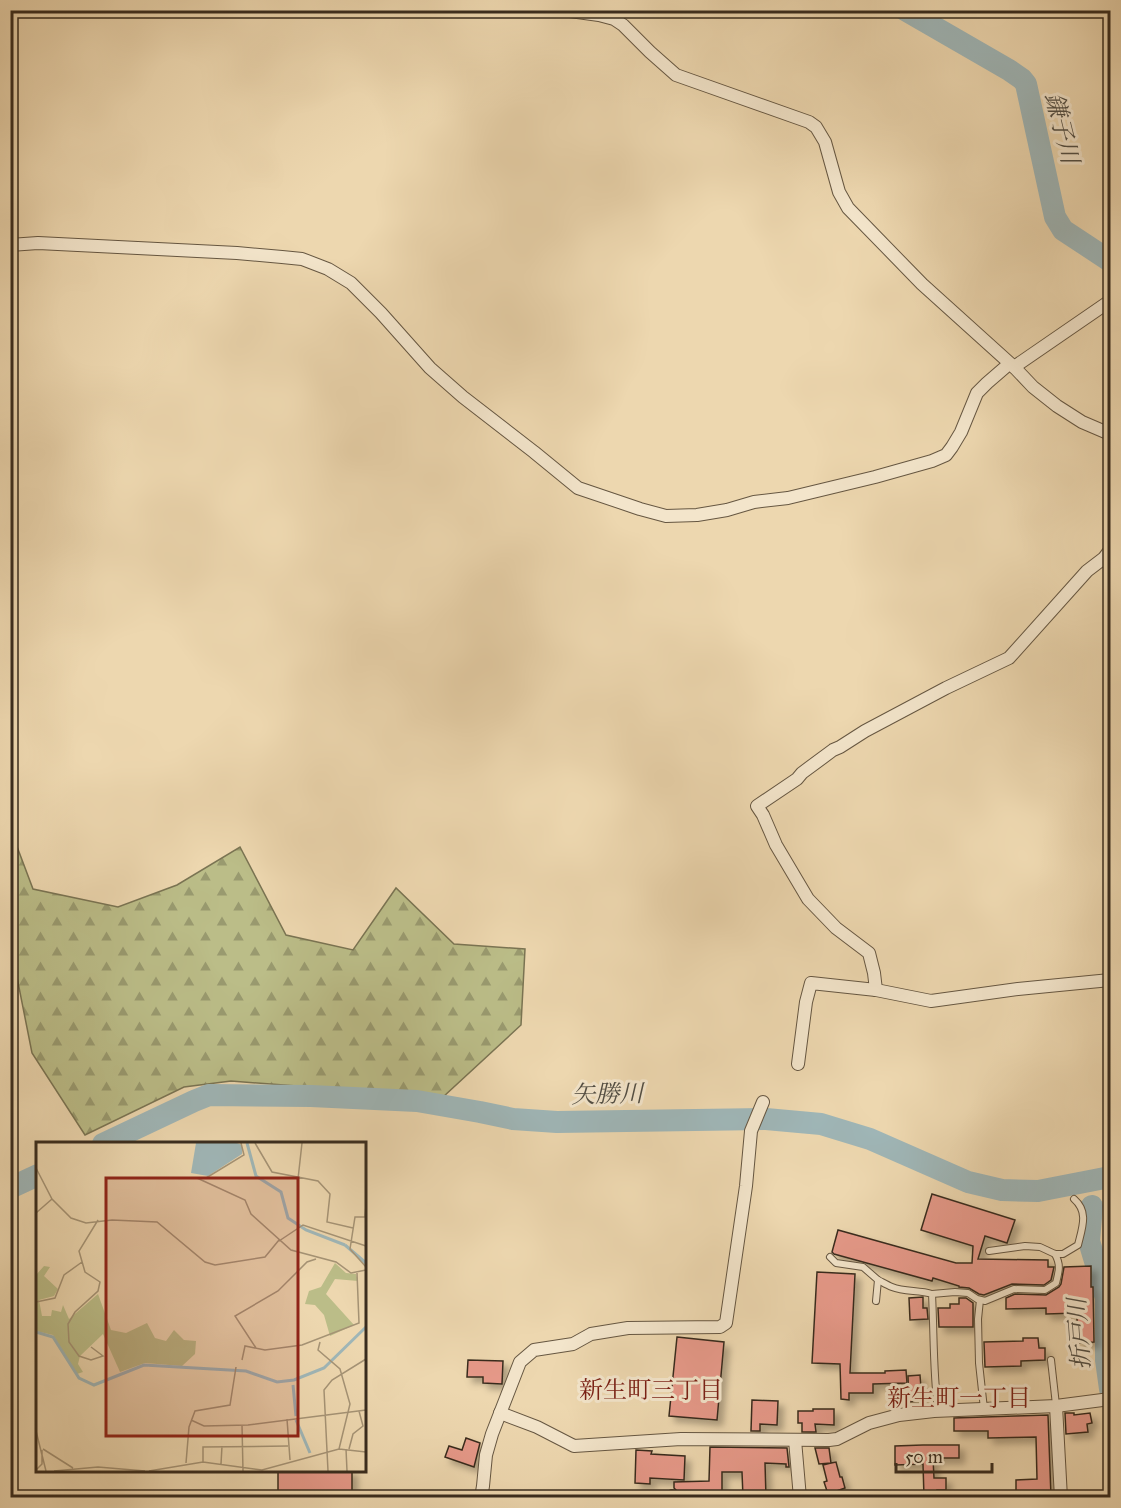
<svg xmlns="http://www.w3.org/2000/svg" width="1121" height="1508" font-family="'IM FELL Great Primer','Noto Serif JP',serif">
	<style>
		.forest { fill: url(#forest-firs); stroke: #7a7453; stroke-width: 1.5 }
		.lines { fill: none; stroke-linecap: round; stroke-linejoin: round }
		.river { stroke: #9fb6b7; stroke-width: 22 }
		.building { fill: #e69989; stroke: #392c1e; stroke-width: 1.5; filter: url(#shadow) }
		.service-casing { stroke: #665742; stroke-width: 8 }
		.minor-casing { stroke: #665742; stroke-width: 14 }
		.service { stroke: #f3e5cb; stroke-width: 6 }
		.minor { stroke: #f3e5cb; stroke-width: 12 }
		.labels { text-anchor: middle; stroke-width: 6; stroke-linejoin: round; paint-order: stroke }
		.water-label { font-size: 24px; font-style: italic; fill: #524e44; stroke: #f3e5cb }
		.neighbourhood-label { font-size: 24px; fill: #7a1f14; stroke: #f3e5cb }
		.inset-river { fill: none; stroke: #9fb6b7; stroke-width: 3 }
		.inset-road { fill: none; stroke: #a59375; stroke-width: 1.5 }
		.view { fill: #8f2418; fill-opacity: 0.15; stroke: #8f2418; stroke-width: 3 }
		.inset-edge { fill: none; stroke: #392c1e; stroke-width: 3 }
	</style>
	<defs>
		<pattern id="forest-firs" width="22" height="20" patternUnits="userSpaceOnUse" patternTransform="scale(1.5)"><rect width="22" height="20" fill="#bbbd88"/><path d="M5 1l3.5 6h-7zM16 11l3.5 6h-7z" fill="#999a6f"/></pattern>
		<filter id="shadow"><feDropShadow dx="5.5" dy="5.5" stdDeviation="3" flood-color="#0004"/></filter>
	</defs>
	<rect width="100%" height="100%" fill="#edd7af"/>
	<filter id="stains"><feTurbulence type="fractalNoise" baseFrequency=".00333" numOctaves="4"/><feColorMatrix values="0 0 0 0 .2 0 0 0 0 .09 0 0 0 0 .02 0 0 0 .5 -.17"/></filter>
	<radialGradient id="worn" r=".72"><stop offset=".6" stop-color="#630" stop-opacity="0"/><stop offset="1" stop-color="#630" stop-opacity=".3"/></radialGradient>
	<polygon class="forest" points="10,828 33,889 118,907 177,885 240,847 286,935 353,950 396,888 454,944 525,949 521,1025 443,1097 231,1081 184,1087 85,1135 32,1053 11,947"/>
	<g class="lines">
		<g class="river">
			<polyline points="905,10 1009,70 1022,79 1026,84 1055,217 1063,230 1110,261"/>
			<polyline points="103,1144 194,1101 209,1095 311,1096 417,1101 480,1112 513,1119 557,1122 766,1119 821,1124 870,1139 968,1182 1002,1190 1038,1191 1110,1177"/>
			<polyline points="10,1188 38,1175"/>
			<polyline points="1092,1206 1089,1241 1106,1298 1106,1360 1110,1389"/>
		</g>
	</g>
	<g class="building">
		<polygon points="932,1194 1015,1220 1007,1243 985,1236 978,1259 1048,1260 1048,1267 1054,1267 1051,1280 1044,1285 1012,1284 984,1295 979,1294 969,1288 959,1287 959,1286 933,1278 932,1281 834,1254 832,1252 838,1230 956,1263 972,1263 973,1246 921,1230"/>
		<polygon points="1091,1266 1091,1287 1093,1287 1094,1342 1077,1343 1077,1313 1046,1314 1046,1308 1006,1309 1006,1298 1015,1294 1046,1295 1059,1287 1061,1284 1064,1267"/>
		<polygon points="817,1272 855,1274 850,1373 885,1373 885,1371 906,1370 907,1383 873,1384 873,1393 849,1393 849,1400 841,1399 840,1364 812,1363"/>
		<polygon points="923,1297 923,1308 927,1308 928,1319 910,1320 909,1298"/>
		<polygon points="959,1298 966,1298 973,1303 973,1327 939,1327 938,1308 950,1308 950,1304 959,1304"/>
		<polygon points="677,1337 724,1342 717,1420 669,1416"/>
		<polygon points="1023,1338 1038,1338 1039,1348 1045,1348 1045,1360 1021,1361 1021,1366 985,1367 984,1342 1023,1341"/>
		<polygon points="468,1360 503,1361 502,1384 483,1383 483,1377 467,1377"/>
		<polygon points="920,1375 922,1401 909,1402 908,1376"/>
		<polygon points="752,1400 778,1401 777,1425 760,1424 760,1431 751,1431"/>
		<polygon points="813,1409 834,1409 834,1425 815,1424 816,1432 802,1432 802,1423 798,1423 798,1411 813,1411"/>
		<polygon points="1065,1413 1074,1413 1074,1415 1090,1413 1092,1423 1087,1424 1088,1432 1066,1434"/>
		<polygon points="1048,1415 1051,1497 1016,1497 1016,1480 1037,1479 1036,1437 988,1438 988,1431 954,1431 954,1418"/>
		<polygon points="466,1438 480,1443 474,1467 445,1457 449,1446 462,1450"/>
		<polygon points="923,1445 959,1445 959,1458 933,1458 934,1478 946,1478 946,1490 937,1490 937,1497 924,1497 923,1464 895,1465 895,1446"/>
		<polygon points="710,1447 787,1448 789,1467 786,1467 786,1464 765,1463 766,1497 743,1497 742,1472 722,1472 722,1492 698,1491 699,1497 685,1497 685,1491 677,1491 674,1488 674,1482 709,1481"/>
		<polygon points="815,1448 829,1448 831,1463 836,1462 840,1477 842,1477 845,1488 828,1494 824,1482 827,1481 823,1465 831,1463 819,1464"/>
		<polygon points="636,1450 652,1451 651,1454 685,1456 684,1480 650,1478 650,1484 635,1483"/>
		<polygon points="278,1470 352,1470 352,1494 278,1492"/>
	</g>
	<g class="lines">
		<g class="service-casing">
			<g id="service">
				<path d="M 989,1251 L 1025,1246 L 1040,1247 L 1055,1254 L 1063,1254 L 1078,1245 C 1082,1228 1089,1212 1074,1199"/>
				<polyline points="830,1257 836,1263 863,1267 878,1280 876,1301"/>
				<path d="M 878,1280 C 882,1282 887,1285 892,1287 C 904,1292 919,1290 932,1294 C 934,1333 933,1372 938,1410"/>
				<path d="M 932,1294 L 955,1292 L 968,1293 L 977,1299 L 985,1301 L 1014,1289 L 1045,1290 L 1056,1283 C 1059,1271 1061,1265 1055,1254"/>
				<polyline points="980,1300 978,1319 979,1363 984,1409"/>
				<polyline points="1051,1360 1056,1405"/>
				<polyline points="672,1493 672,1498"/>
			</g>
		</g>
		<g class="minor-casing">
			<g id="minor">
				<polyline points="563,10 599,15 614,19 623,25 650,52 676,75 809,122 816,127 825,142 839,192 848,208 922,284 1014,367 1033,387 1057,406 1082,422 1110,434"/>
				<polyline points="10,245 38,243 237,253 282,257 302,259 328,269 351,283 381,313 430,368 463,397 534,452 578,488 640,509 666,516 697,515 727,510 754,502 788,498 875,477 932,461 946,455 952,447 961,432 977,393 987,383 1009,364"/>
				<polyline points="1014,367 1110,301"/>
				<polyline points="876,990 874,973 869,953 836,928 808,899 776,845 763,815 757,806 797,779 802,773 833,750 840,747 865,731 946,688 1009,658 1087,571 1104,558 1110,550"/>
				<polyline points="798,1064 806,1002 811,983 876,990 931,1001 1018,989 1110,980"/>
				<polyline points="1056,1406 1061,1498"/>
				<polyline points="500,1413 537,1427 574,1446 681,1439 829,1440 837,1439 869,1423 899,1415 934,1411 1056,1406 1110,1399"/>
				<polyline points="795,1440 800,1498"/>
				<polyline points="481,1498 483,1486 486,1455 492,1434 520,1362 534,1350 573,1344 591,1334 628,1328 720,1327 726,1323 746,1186 751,1131 763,1102"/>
			</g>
		</g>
		<use href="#service" class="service"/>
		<use href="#minor" class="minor"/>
	</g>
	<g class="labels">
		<g class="water-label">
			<text transform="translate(1062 128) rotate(76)" y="8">鎌子川</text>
			<text transform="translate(607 1094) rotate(-1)" y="8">矢勝川</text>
			<text transform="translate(1079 1334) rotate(-94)" y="8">折戸川</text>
		</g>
		<g class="neighbourhood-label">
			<text x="651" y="1398">新生町三丁目</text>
			<text x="959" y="1406">新生町一丁目</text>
		</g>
	</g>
	<g transform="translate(36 1142)">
		<rect width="330" height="330" fill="#edd7af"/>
		<path d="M 299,121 L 310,131 L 320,132 L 322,139 L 299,137 L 290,152 L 318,183 L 294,194 L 288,173 L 279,163 L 269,162 L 273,149 L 285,145 ZM 8,124 L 14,125 L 8,134 L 22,147 L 18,154 L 3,158 L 6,174 L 15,174 L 16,168 L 25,170 L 27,163 L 33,177 L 62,152 L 75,188 L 90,191 L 111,181 L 119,196 L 130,199 L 138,188 L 148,198 L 160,199 L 159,212 L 146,224 L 109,221 L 84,230 L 67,192 L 44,214 L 42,222 L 47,230 L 41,232 L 17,193 L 0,189 L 0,133 Z" fill="#bbbd88"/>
		<path d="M 160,1 L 201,1 L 206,3 L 206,12 L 172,34 L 155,31 Z" fill="#9fb6b7"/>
		<path class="inset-river" d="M 211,1 L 220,34 L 245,50 L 252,76 L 270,88 L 309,103M 309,103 L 330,121M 0,190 L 17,195 L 43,236 L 58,243 L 108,223 L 210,229 L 241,240 L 258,238 L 288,226 L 330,185M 257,243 L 260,274M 260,278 L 274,311"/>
		<path class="inset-road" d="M 219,1 L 236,30 L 282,39 L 294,52 L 291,80 L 317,86M 0,26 L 16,57 L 35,76 L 50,81 L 76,78 L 121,80 L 169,120 L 179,123 L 229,115 L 243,98M 161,36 L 209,58 L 215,72 L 255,108 L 300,120 L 315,131 L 330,128M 170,36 L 208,13 L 205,1M 262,37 L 266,1M 330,63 L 329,75 L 319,75 L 314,107 L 330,125M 0,71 L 16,57M 243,99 L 267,83 L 330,104M 0,160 L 19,156 L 28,133 L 46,120M 284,200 L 282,208 L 304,227 L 314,262 L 303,307M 55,205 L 67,214 L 55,218 L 43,214 L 33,200 L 32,182 L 39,170 L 62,149 L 64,140 L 49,130 L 43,109 L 62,78M 220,206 L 199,174 L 242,149 L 271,120 L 280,117M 206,218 L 209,204 L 229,208 L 266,203 L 323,181 L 321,131M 251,277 L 254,318M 155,278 L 168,284 L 212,283 L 330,268M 206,283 L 207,329M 0,289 L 10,329M 7,307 L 37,326M 310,307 L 311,329M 313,307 L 317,292 L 327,284 L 323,269M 167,320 L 167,305 L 252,304M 150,321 L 153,285 L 159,269 L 194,263 L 200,225M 185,322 L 186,304M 0,328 L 6,322 L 6,308M 18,329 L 62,325 L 109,329M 113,329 L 167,320 L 226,328 L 303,307 L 330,310M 292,329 L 288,248 L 296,238 L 330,217"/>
		<path class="view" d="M 70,36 L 262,36 L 262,294 L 70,294 Z"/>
		<rect width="330" height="330" class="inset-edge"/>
	</g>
	<rect width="1121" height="1508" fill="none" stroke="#edd7af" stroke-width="36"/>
	<rect x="12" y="12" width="1097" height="1484" fill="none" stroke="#392c1e" stroke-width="3"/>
	<rect x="18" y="18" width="1085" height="1472" fill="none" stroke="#392c1e" stroke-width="1.5"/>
	<path d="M896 1463v9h96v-9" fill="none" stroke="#392c1e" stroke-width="3"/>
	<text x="905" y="1463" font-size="18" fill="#392c1e" stroke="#f3e5cb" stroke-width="4.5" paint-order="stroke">50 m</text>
	<rect width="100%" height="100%" filter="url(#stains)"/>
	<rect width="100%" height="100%" fill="url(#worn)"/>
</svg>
